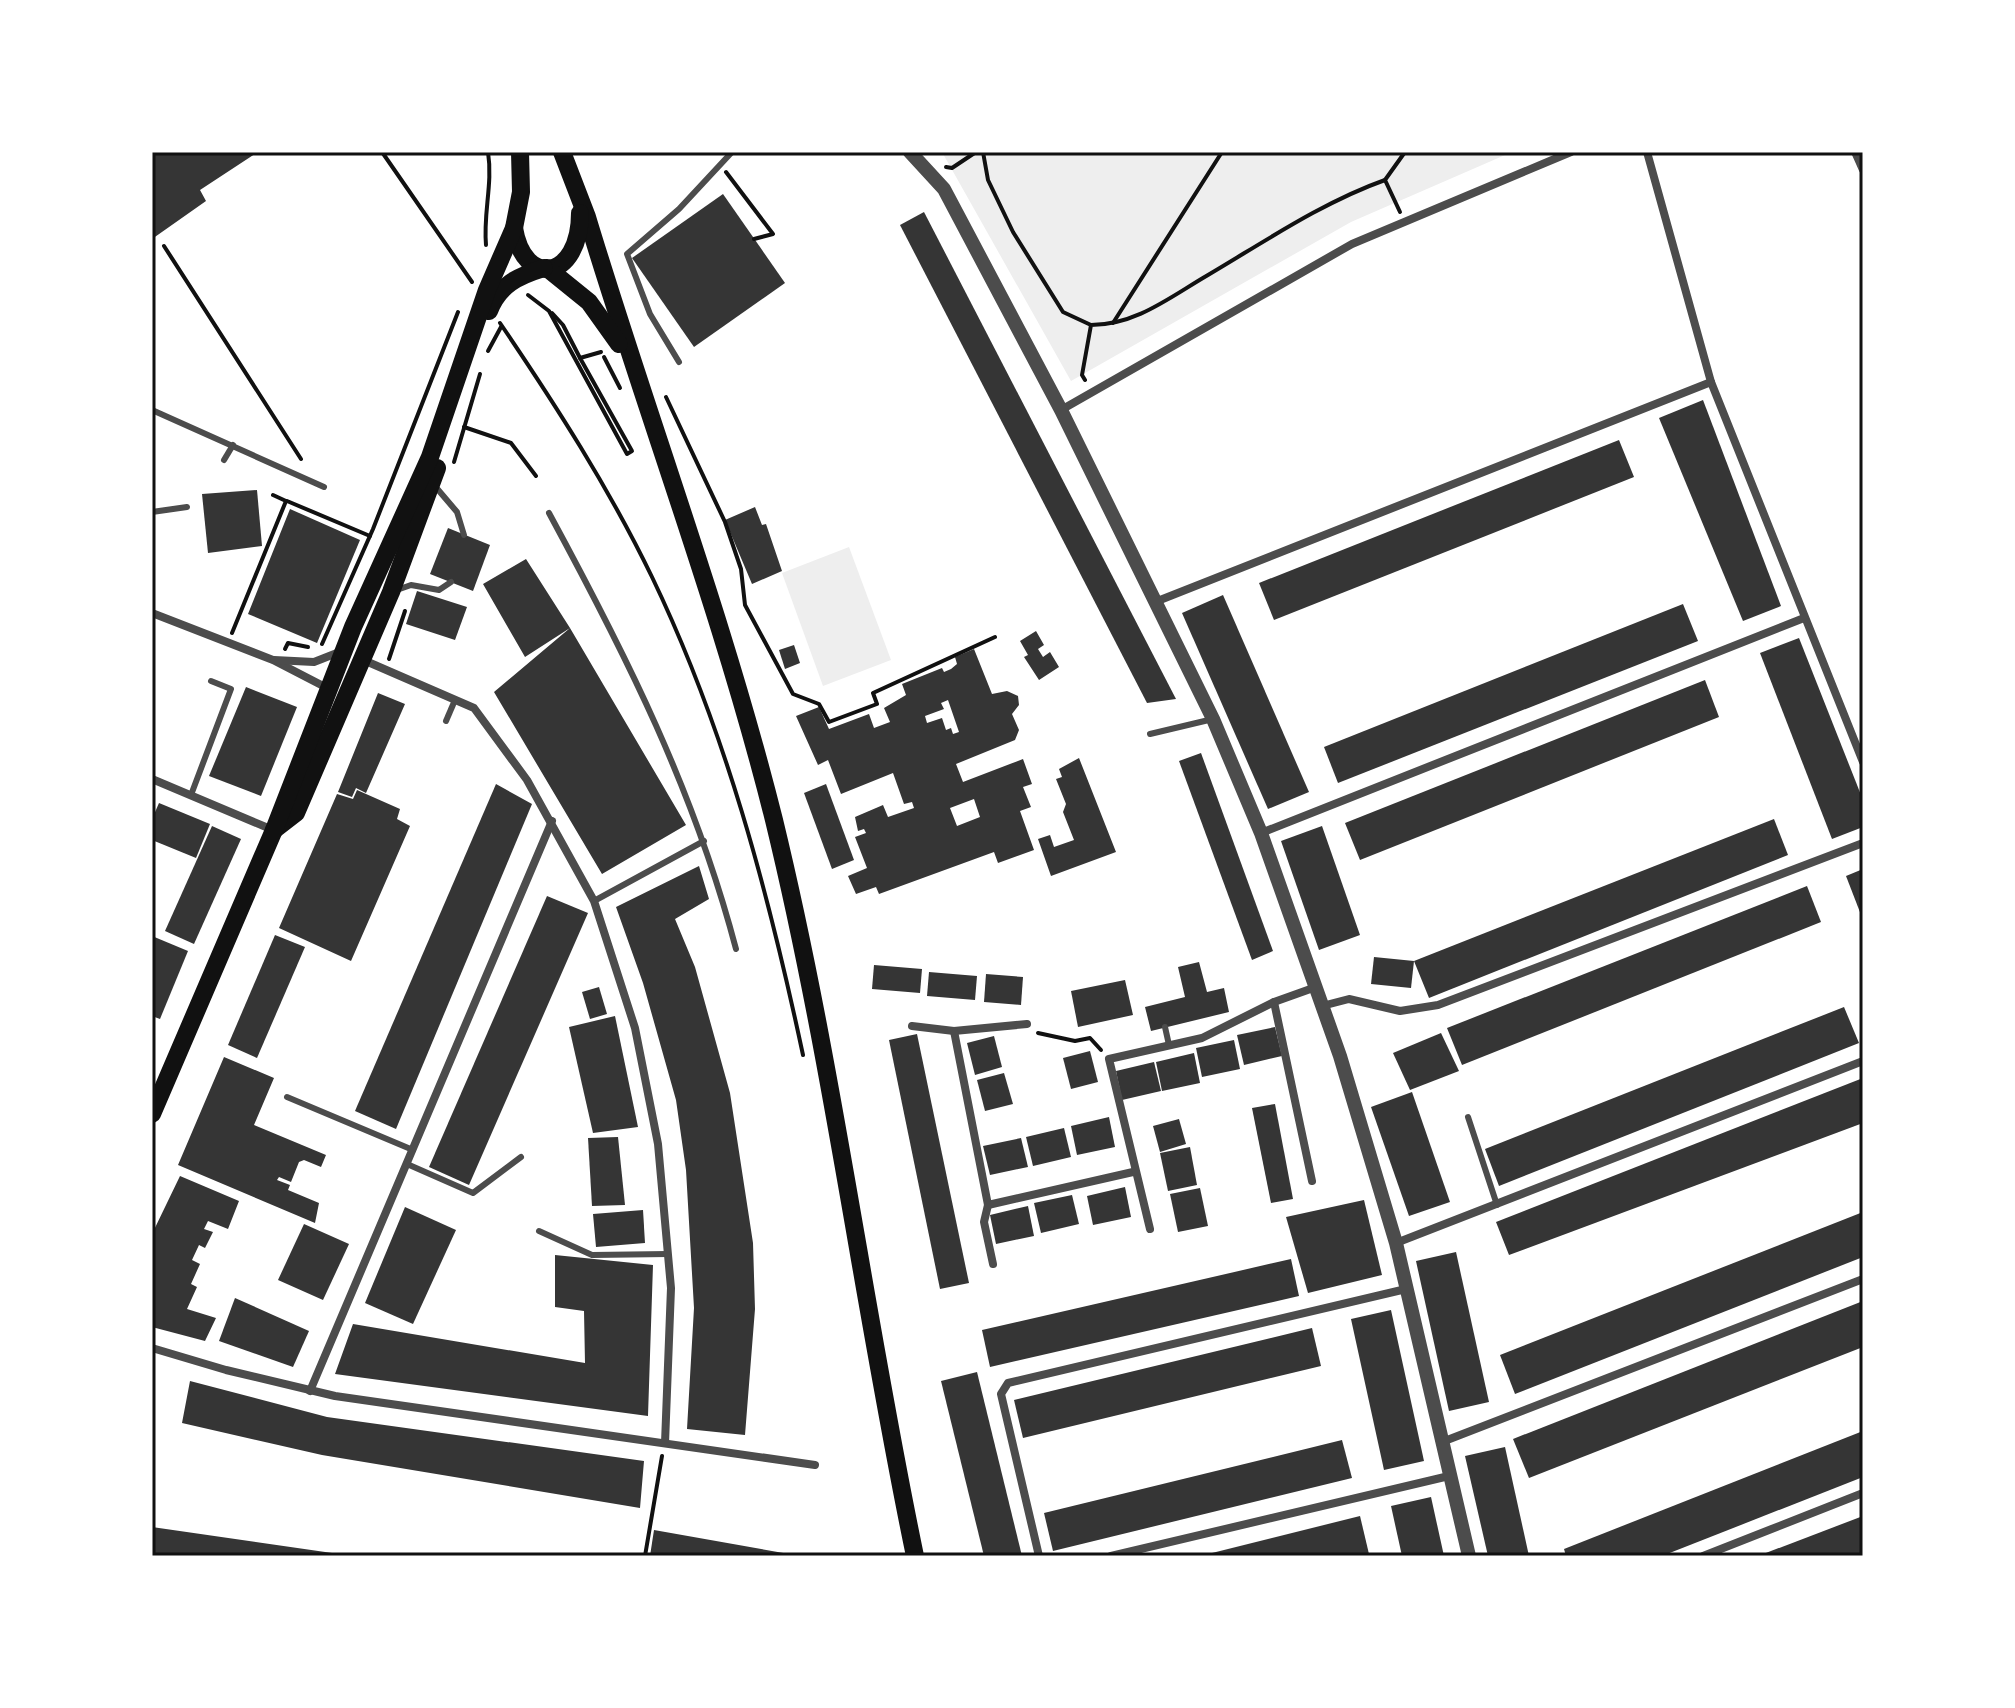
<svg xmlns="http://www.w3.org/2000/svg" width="2015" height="1708" font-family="'Varela Round',sans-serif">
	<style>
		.green { fill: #eee }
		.building { fill: #353535; fill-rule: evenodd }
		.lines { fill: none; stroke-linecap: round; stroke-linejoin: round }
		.path { stroke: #111; stroke-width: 4 }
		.service { stroke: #4c4c4c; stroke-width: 6 }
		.minor { stroke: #4c4c4c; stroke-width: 8 }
		.tertiary { stroke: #4c4c4c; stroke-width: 14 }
		.primary { stroke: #111; stroke-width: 18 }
		.neatline { fill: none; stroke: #111; stroke-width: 3 }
	</style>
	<rect width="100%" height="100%" fill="#fff"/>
	<g class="green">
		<polygon points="942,152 1512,152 1351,222 1071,381"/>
		<polygon points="849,547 891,660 823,686 782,573"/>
	</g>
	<g class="building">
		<polygon points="152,152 258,152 200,190 206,201 152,239"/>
		<polygon points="723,194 785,283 694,347 632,258"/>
		<polygon points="924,212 1176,699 1147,703 900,225"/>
		<polygon points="1703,400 1781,606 1743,621 1659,418"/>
		<polygon points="1619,440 1634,477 1274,620 1259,583"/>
		<polygon points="257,490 262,546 208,553 202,494"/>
		<polygon points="755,507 762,525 766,524 782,571 752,584 725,520"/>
		<polygon points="290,509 360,540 317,643 248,614"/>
		<polygon points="448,528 490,545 473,591 430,574"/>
		<polygon points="526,559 570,628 686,825 602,874 494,692 570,628 525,657 483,584"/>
		<polygon points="417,591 467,607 455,640 406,624"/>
		<polygon points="1223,595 1309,792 1268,809 1182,613"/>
		<polygon points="1683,604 1698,641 1338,783 1324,747"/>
		<polygon points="1036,631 1044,645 1038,649 1043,657 1050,652 1059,667 1039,680 1024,657 1028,655 1020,641"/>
		<polygon points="1799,638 1863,800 1863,827 1832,839 1760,653"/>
		<polygon points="794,645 800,663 785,669 779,650"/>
		<path d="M 974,649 L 992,694 L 1007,691 L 1018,696 L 1019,705 L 1012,714 L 1019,730 L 1015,740 L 956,764 L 963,782 L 1023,759 L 1032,784 L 1023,787 L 1031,807 L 1020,811 L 1034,850 L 998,863 L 994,852 L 879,894 L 876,887 L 856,894 L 848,876 L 867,868 L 855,837 L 866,833 L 864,829 L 858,831 L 855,817 L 883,805 L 888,817 L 914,808 L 912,802 L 904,804 L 893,773 L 841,794 L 828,760 L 818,765 L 796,716 L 819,707 L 829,729 L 869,714 L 874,728 L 890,722 L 884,708 L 906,695 L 902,684 L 942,668 L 944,672 L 951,669 L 957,664 L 955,657 ZM 948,700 L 959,732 L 953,734 L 951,728 L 946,730 L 942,718 L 927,723 L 925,716 L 944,709 L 941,703 ZM 974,799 L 980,817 L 957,826 L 950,808 Z"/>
		<polygon points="1705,680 1719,717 1360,860 1345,823"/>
		<polygon points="246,687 297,707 261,796 209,776"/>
		<polygon points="378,693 405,704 366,793 356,788 352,797 338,792"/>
		<polygon points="1201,753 1273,951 1252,960 1179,761"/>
		<polygon points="1079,758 1116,852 1051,876 1038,839 1050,835 1054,847 1074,840 1063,812 1066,804 1056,779 1062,777 1059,769"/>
		<polygon points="496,784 532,804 396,1129 355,1111"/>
		<polygon points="826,784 854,860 832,869 804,793"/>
		<polygon points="357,790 400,809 397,819 410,826 351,961 279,928 337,794 353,799"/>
		<polygon points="159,803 210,824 196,858 152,840 152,819"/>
		<polygon points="1774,819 1788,855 1429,998 1414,961"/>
		<polygon points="212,826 241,839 194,944 165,931"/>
		<polygon points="1322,826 1360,935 1319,950 1281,841"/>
		<polygon points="699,866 709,899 675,919 695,967 730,1093 753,1243 755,1309 745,1435 687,1429 694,1308 686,1170 676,1100 643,983 616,907"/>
		<polygon points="1863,869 1863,920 1846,876"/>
		<polygon points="1807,886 1821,922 1462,1065 1447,1028"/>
		<polygon points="547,896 588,913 469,1185 429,1167"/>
		<polygon points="275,935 305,947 257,1058 228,1045"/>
		<polygon points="152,936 188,951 160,1019 152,1016"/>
		<polygon points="1374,957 1414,961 1411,988 1371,984"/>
		<polygon points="1199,962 1207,992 1224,988 1229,1012 1151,1031 1145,1007 1185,997 1178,967"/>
		<polygon points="874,965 922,969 920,993 872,989"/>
		<polygon points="929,972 977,976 975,1000 927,996"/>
		<polygon points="986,974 1023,977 1021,1005 984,1002"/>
		<polygon points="1125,980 1133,1015 1078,1027 1071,991"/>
		<polygon points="599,987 607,1014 590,1019 582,992"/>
		<polygon points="1844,1007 1859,1043 1499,1186 1485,1149"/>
		<polygon points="615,1016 638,1127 593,1133 569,1027"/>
		<polygon points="1275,1027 1282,1056 1244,1065 1237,1035"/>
		<polygon points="1441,1033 1459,1071 1410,1090 1393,1053"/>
		<polygon points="917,1034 969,1283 940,1289 889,1040"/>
		<polygon points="994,1036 1002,1067 975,1075 967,1043"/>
		<polygon points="1234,1040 1240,1069 1202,1077 1196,1048"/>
		<polygon points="1090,1051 1098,1082 1071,1089 1063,1058"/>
		<polygon points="1194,1053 1200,1083 1162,1091 1156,1062"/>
		<polygon points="224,1057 274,1078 254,1125 326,1155 321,1167 304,1160 299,1162 291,1182 279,1177 277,1180 290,1185 288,1190 319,1203 315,1223 178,1165"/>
		<polygon points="1154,1062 1161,1091 1122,1100 1116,1071"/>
		<polygon points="1004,1073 1013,1104 985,1111 977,1080"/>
		<polygon points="1863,1078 1863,1123 1509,1255 1496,1222"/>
		<polygon points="1412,1092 1450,1202 1409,1216 1371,1107"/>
		<polygon points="1275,1104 1293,1199 1271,1203 1252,1108"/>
		<polygon points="1109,1117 1115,1147 1077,1155 1071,1126"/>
		<polygon points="1179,1119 1186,1144 1160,1152 1153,1126"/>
		<polygon points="1064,1128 1071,1157 1033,1166 1026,1137"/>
		<polygon points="618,1137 625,1205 592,1206 588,1138"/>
		<polygon points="1021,1138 1028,1167 990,1175 983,1146"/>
		<polygon points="1190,1147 1197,1185 1168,1191 1160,1153"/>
		<polygon points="180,1176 239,1201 228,1229 208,1221 204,1229 213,1232 205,1248 199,1245 192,1260 200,1264 191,1284 197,1287 187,1309 216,1318 205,1341 152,1327 152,1234"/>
		<polygon points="1125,1187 1131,1217 1093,1225 1087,1196"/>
		<polygon points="1200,1188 1208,1226 1178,1232 1170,1194"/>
		<polygon points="1072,1195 1079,1224 1041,1233 1034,1203"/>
		<polygon points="1364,1200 1382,1275 1308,1293 1286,1217"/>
		<polygon points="1028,1206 1034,1236 996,1244 990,1215"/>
		<polygon points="405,1207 456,1230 413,1324 365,1303"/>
		<polygon points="643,1210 645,1243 596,1247 593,1214"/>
		<polygon points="1863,1212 1863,1257 1515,1394 1500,1355"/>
		<polygon points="304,1224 349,1244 323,1300 278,1280"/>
		<polygon points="1456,1252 1489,1402 1449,1411 1416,1261"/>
		<polygon points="555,1255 653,1265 648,1416 335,1374 353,1324 585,1363 584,1311 555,1307"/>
		<polygon points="1291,1259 1299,1296 990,1367 982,1330"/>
		<polygon points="235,1298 309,1331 293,1367 219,1341"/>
		<polygon points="1863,1301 1863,1347 1529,1478 1513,1439"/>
		<polygon points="1391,1310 1424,1461 1384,1470 1351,1319"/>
		<polygon points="1312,1328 1321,1366 1023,1438 1014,1400"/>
		<polygon points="977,1372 1022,1556 984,1556 941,1381"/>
		<polygon points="190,1381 327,1417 644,1461 640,1508 322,1455 182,1423"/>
		<polygon points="1863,1431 1863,1477 1662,1556 1566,1556 1564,1549"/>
		<polygon points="1342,1440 1352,1478 1053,1551 1044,1513"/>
		<polygon points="1505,1447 1529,1556 1488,1556 1465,1456"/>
		<polygon points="1431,1497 1444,1556 1402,1556 1391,1506"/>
		<polygon points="1360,1516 1369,1554 1204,1556 1204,1555"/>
		<polygon points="1863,1516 1863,1556 1758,1556"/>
		<polygon points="152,1527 339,1554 339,1556 152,1556"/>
		<polygon points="654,1530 789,1554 789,1556 650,1556"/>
	</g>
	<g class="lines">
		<g class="path">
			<polyline points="382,152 472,282"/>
			<polyline points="983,152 988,180 1013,232 1063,312 1091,325"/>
			<polyline points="946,167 952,168 976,152"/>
			<polyline points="726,172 773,234 754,239"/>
			<polyline points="1400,212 1385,180 1405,152"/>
			<path d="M 486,245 C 483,213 493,184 488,152"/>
			<polyline points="164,246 301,459"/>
			<polyline points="528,295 549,311 627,454 632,451 580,358 601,352"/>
			<polyline points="552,313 563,325 580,358"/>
			<path d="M 500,323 C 555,404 609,488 652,577 C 725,729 768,891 803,1055"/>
			<polyline points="1113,323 1222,152"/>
			<polyline points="488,351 501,327"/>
			<polyline points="604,357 620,388"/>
			<path d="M 1085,380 L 1082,375 L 1091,325 C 1136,325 1170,297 1208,275 C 1264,242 1323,202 1385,180"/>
			<polyline points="666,397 725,522 741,569 745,605 793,694 819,704 829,722 877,704 873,693 995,637"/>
			<polyline points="464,427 511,443 536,476"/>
			<polyline points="454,462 480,374"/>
			<polyline points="287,501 370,536"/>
			<polyline points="232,633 286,501 273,495"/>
			<polyline points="322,644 373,529 458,312"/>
			<polyline points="285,649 288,643 308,647"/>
			<polyline points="389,659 405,611"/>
			<polyline points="1038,1033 1075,1041 1090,1038 1101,1050"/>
			<polyline points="645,1556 662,1456"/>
		</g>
		<g class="service">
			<polyline points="679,362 650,314 627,254 679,209 732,152"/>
			<polyline points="152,410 324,487"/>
			<polyline points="224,460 233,445"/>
			<polyline points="434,485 457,512 464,535"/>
			<polyline points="152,512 187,507"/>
			<path d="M 549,513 C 627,657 694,790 736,949"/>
			<polyline points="394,591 411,585 439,590 451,582"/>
			<polyline points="446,721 455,700"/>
			<polyline points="1150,734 1213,719"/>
			<polyline points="191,795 231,689 211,681"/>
			<polyline points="594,901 704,841"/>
			<polyline points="1165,1027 1169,1045"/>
			<polyline points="287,1097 413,1150"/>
			<polyline points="1468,1117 1497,1205"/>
			<polyline points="407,1164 473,1193 521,1157"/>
			<polyline points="539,1231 592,1255 668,1254"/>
		</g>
		<g class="minor">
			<polyline points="1647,152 1711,382 1863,762"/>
			<polyline points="1855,152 1863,170"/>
			<polyline points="1061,410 1352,244 1571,152"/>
			<polyline points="1155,602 1711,382"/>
			<polyline points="152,613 273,660 331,690"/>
			<polyline points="361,659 474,708 527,780 594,901 635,1028 658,1144 671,1288 665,1443"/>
			<polyline points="274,660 314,662 342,651"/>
			<polyline points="152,779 273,830"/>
			<polyline points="1261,833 1804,618"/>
			<polyline points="1274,1002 1312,1181"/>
			<polyline points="1322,1006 1349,999 1400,1011 1438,1005 1863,843"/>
			<polyline points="912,1026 954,1031 1027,1024"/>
			<polyline points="954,1031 988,1205 1133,1172"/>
			<polyline points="988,1205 984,1222 993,1264"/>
			<polyline points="1150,1229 1109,1059 1202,1038 1274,1002 1316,987"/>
			<polyline points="1396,1243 1863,1061"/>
			<polyline points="152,1348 226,1370 335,1396 815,1465"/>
			<polyline points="310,1391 552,821"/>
			<polyline points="1442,1442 1863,1279"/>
			<polyline points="1039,1556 1001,1394 1008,1383 1406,1289"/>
			<polyline points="1111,1556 1449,1476"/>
			<polyline points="1703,1556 1863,1493"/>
		</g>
		<polyline class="tertiary" points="910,152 944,189 1061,410 1213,719 1261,833 1340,1056 1396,1243 1469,1556"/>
		<g class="primary">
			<path d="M 562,152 L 587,217 C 648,419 723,616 774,820 C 833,1063 864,1312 915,1556"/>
			<path d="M 514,228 C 524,289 580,280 580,213"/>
			<polyline points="547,268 589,302 619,344"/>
			<path d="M 489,311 C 499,285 518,276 544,268"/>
			<polyline points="274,830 296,813 391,592 437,468"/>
			<polyline points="152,1114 274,830 353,627 430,457 487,290 514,228 521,192 520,152"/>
		</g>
	</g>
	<rect width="2015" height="1708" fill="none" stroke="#ffffff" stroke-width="308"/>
	<rect x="154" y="154" width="1707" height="1400" class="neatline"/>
</svg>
